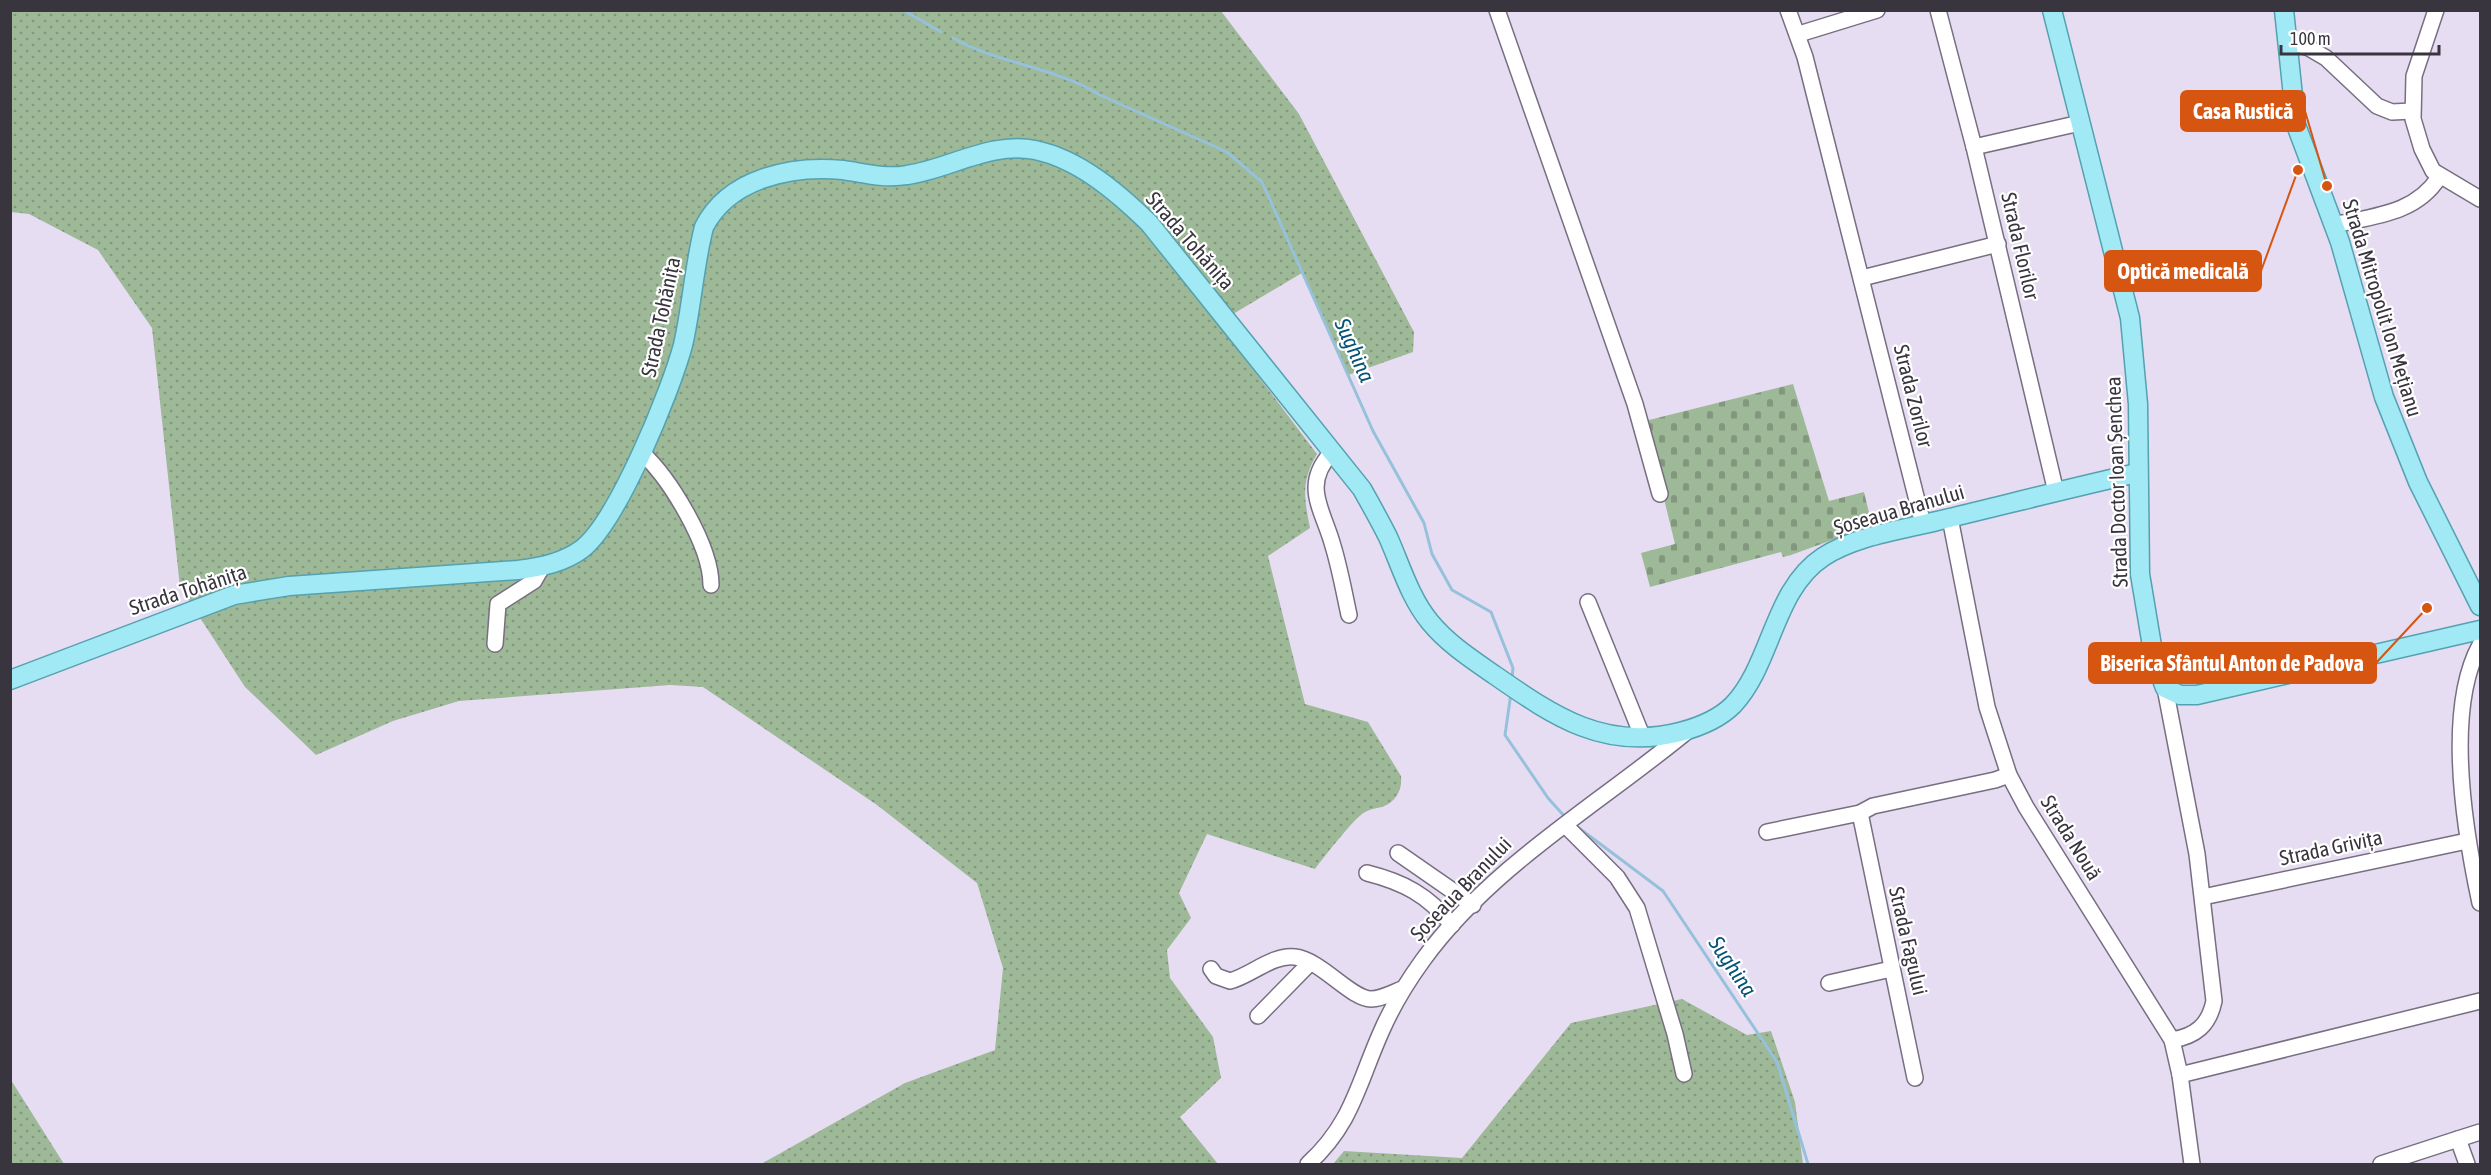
<svg xmlns="http://www.w3.org/2000/svg" width="2491" height="1175" font-family="'Asap Condensed',sans-serif">
	<style>
		.grass { fill: url(#grass-dots) }
		.cemetery { fill: url(#cemetery-stones) }
		.lines { fill: none; stroke-linecap: round; stroke-linejoin: round }
		.stream { stroke: #96c1da; stroke-width: 3 }
		.minor-casing { stroke: #776e81; stroke-width: 18 }
		.major-casing { stroke: #54a1af; stroke-width: 21 }
		.minor { stroke: #fff; stroke-width: 15 }
		.major { stroke: #a1e9f4; stroke-width: 18 }
		.labels { text-anchor: middle; stroke-width: 4.5; stroke-linejoin: round; paint-order: stroke }
		.street-label { font-size: 21px; fill: #39353e; stroke: #fff }
		.water-label { font-size: 22px; font-style: italic; fill: #045476; stroke: #fff }
		.leader { fill: none; stroke: #d65511; stroke-width: 2 }
		.callout-dot { fill: #d65511; stroke: #fff; stroke-width: 2 }
		.callout { fill: #d65511; stroke: #d65511; stroke-width: 2 }
		.callout-label { font-size: 22px; text-anchor: middle; font-weight: bold; fill: #fff }
	</style>
	<defs>
		<pattern id="grass-dots" width="8" height="8" patternUnits="userSpaceOnUse" patternTransform="scale(1.5)"><rect width="8" height="8" fill="#9eb998"/><path d="M2 2h.1M6 6h.1" fill="none" stroke="#82977d" stroke-width="1.8" stroke-linecap="round"/></pattern>
		<pattern id="cemetery-stones" width="16" height="16" patternUnits="userSpaceOnUse" patternTransform="scale(1.5)"><rect width="16" height="16" fill="#9eb998"/><path d="M2 7V4a2 2 0 0 1 4 0v3zM10 15v-3a2 2 0 0 1 4 0v3z" fill="#82977d"/></pattern>
	</defs>
	<rect width="100%" height="100%" fill="#e7ddf3"/>
	<g class="grass">
		<path d="M 11,11 L 1221,11 L 1299,114 L 1414,332 L 1413,352 L 1348,375 L 1302,273 L 1218,323 L 1317,454 C 1301,482 1304,497 1310,528 L 1268,556 L 1305,704 L 1368,722 L 1401,776 C 1402,787 1399,795 1391,802 C 1383,809 1374,807 1365,812 C 1355,817 1324,857 1315,869 L 1207,834 L 1179,893 L 1191,918 L 1167,950 L 1170,978 L 1213,1037 L 1221,1078 L 1180,1117 L 1218,1164 L 761,1164 L 905,1083 L 995,1050 L 1003,968 L 977,883 L 877,805 L 703,687 L 670,685 L 459,701 L 393,721 L 316,755 L 245,687 L 180,587 L 152,328 L 98,250 L 29,214 L 11,212 Z"/>
		<polygon points="1682,999 1747,1035 1771,1031 1795,1102 1803,1164 1333,1164 1344,1151 1462,1158 1571,1023"/>
		<polygon points="11,1080 64,1164 11,1164"/>
	</g>
	<polygon class="cemetery" points="1793,384 1829,501 1864,492 1873,529 1835,539 1791,555 1783,557 1781,552 1650,587 1641,553 1675,544 1645,421"/>
	<g class="lines">
		<g class="stream">
			<polyline points="903,10 941,32"/>
			<path d="M 953,38 C 999,64 1056,67 1100,95 L 1227,152 L 1262,182 L 1373,431 L 1424,523 L 1432,554 L 1452,590 L 1491,612 L 1513,668 L 1512,678"/>
			<polyline points="1511,693 1505,735 1548,798 1566,818"/>
			<polyline points="1575,825 1663,891 1777,1062 1808,1164"/>
		</g>
		<g class="minor-casing">
			<g id="minor">
				<polyline points="1497,10 1635,404 1660,494"/>
				<polyline points="1788,10 1805,57 1923,524"/>
				<polyline points="1938,10 1974,147 2056,492"/>
				<polyline points="2436,10 2414,76 2413,119 2422,149 2433,171 2480,199"/>
				<polyline points="1799,34 1877,10"/>
				<polyline points="2288,41 2309,48 2326,58 2377,106 2392,112 2412,111"/>
				<polyline points="1974,147 2080,123"/>
				<path d="M 2334,225 C 2373,216 2416,214 2439,177"/>
				<polyline points="1862,278 1998,244"/>
				<path d="M 641,452 C 670,478 711,546 711,585"/>
				<path d="M 1332,452 C 1301,486 1323,509 1333,546 C 1340,569 1344,592 1349,615"/>
				<polyline points="1950,518 1987,707 2009,775 2026,807 2172,1040 2180,1075 2192,1164"/>
				<polyline points="1588,602 1643,738"/>
				<polyline points="495,644 498,604 534,581 542,567"/>
				<path d="M 2480,645 C 2444,711 2465,833 2480,903"/>
				<path d="M 2165,688 L 2197,854 L 2214,1001 C 2209,1025 2196,1036 2172,1040"/>
				<polyline points="1860,813 1915,1078"/>
				<polyline points="1566,826 1617,877 1637,908 1675,1034 1684,1074"/>
				<polyline points="1767,832 1860,813 1873,806 1995,780 2009,775"/>
				<polyline points="1398,853 1473,905"/>
				<path d="M 1367,873 C 1403,882 1428,895 1452,925"/>
				<polyline points="2203,897 2467,841"/>
				<path d="M 1211,969 L 1216,976 L 1230,981 C 1250,976 1273,954 1295,957 C 1321,960 1351,999 1371,999 C 1382,999 1392,993 1402,989"/>
				<polyline points="1829,983 1891,969"/>
				<polyline points="1258,1016 1310,963"/>
				<polyline points="2180,1075 2480,1001"/>
				<path d="M 1308,1164 C 1353,1123 1358,1083 1382,1030 C 1393,1005 1407,982 1423,960 C 1492,865 1601,803 1690,729"/>
				<polyline points="2381,1164 2458,1139"/>
				<polyline points="2467,1164 2458,1139 2480,1132"/>
			</g>
		</g>
		<g class="major-casing">
			<g id="major">
				<polyline points="2052,10 2130,318 2138,404 2140,574 2154,658 2165,688 2180,695 2197,695 2480,630"/>
				<polyline points="2284,10 2296,125 2340,242 2384,397 2418,482 2480,606"/>
				<path d="M 10,680 L 234,595 L 289,586 L 518,570 C 541,567 563,563 582,549 C 618,521 671,390 683,345 C 692,306 694,266 704,227 C 729,178 792,165 843,170 C 864,173 885,179 907,175 C 949,169 991,141 1035,150 C 1079,159 1118,193 1149,223 L 1362,489 C 1371,505 1380,521 1388,537 C 1401,566 1410,598 1430,622 C 1448,644 1473,660 1496,676 C 1555,717 1605,751 1680,732 C 1699,727 1718,720 1733,705 C 1772,664 1773,590 1823,557 C 1855,536 1901,530 1937,521 C 2004,505 2070,488 2137,473"/>
			</g>
		</g>
		<use href="#minor" class="minor"/>
		<use href="#major" class="major"/>
	</g>
	<g class="labels">
		<g class="street-label">
			<text transform="translate(1190 241) rotate(49)" y="7">Strada Tohănița</text>
			<text transform="translate(2020 246) rotate(77)" y="7">Strada Florilor</text>
			<text transform="translate(2382 308) rotate(73)" y="7">Strada Mitropolit Ion Mețianu</text>
			<text transform="translate(661 317) rotate(-78)" y="7">Strada Tohănița</text>
			<text transform="translate(1913 396) rotate(76)" y="7">Strada Zorilor</text>
			<text transform="translate(2117 482) rotate(-92)" y="7">Strada Doctor Ioan Șenchea</text>
			<text transform="translate(1899 510) rotate(-16)" y="7">Șoseaua Branului</text>
			<text transform="translate(188 590) rotate(-18)" y="7">Strada Tohănița</text>
			<text transform="translate(2071 838) rotate(58)" y="7">Strada Nouă</text>
			<text transform="translate(2331 848) rotate(-12)" y="7">Strada Grivița</text>
			<text transform="translate(1461 889) rotate(-46)" y="7">Șoseaua Branului</text>
			<text transform="translate(1908 941) rotate(77)" y="7">Strada Fagului</text>
		</g>
		<g class="water-label">
			<text transform="translate(1355 350) rotate(66)" y="8">Sughina</text>
			<text transform="translate(1733 966) rotate(56)" y="8">Sughina</text>
		</g>
	</g>
	<path class="leader" d="M2327 186L2305 111M2298 170L2261 271M2427 608L2376 663"/>
	<g class="callout-dot">
		<circle cx="2327" cy="186" r="6"/>
		<circle cx="2298" cy="170" r="6"/>
		<circle cx="2427" cy="608" r="6"/>
	</g>
	<g class="callout">
		<rect x="2181" y="91" width="124" height="40" rx="6"/>
		<rect x="2105" y="251" width="156" height="40" rx="6"/>
		<rect x="2089" y="643" width="287" height="40" rx="6"/>
	</g>
	<g class="callout-label">
		<text x="2243" y="119">Casa Rustică</text>
		<text x="2183" y="279">Optică medicală</text>
		<text x="2232" y="671">Biserica Sfântul Anton de Padova</text>
	</g>
	<rect width="2491" height="1175" fill="none" stroke="#39353e" stroke-width="24"/>
	<path d="M2281 45v9h158v-9" fill="none" stroke="#39353e" stroke-width="3"/>
	<text x="2290" y="45" font-size="18" fill="#39353e" stroke="#ffffff" stroke-width="4.5" paint-order="stroke">100 m</text>
</svg>
